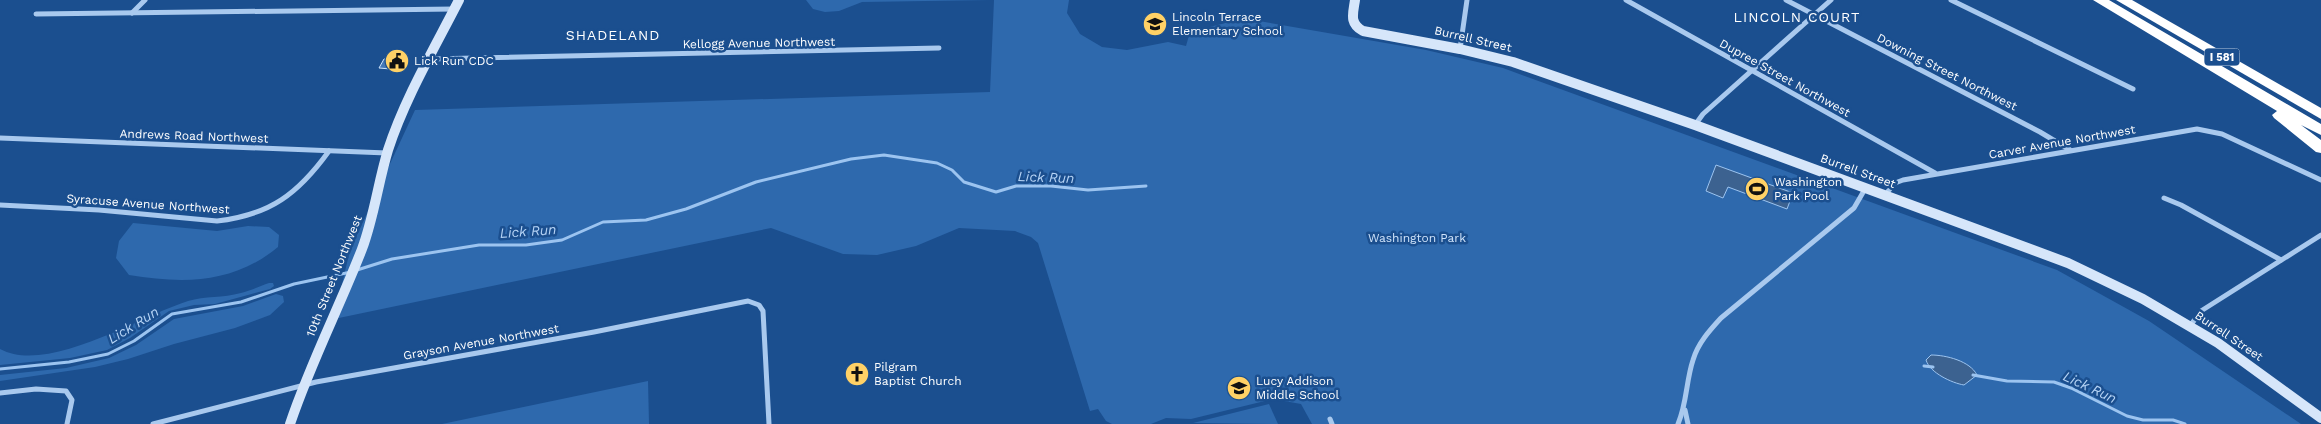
<svg xmlns="http://www.w3.org/2000/svg" width="2321" height="424" font-family="'Work Sans',sans-serif">
	<style>
		.green { fill: #2e69ad }
		.water { fill: #3c6290; stroke: #9cc4f0 }
		.lines { fill: none; stroke-linecap: round; stroke-linejoin: round }
		.stream { stroke: #9cc4f0; stroke-width: 3 }
		.building { fill: #4478b7; stroke: #cfe3fa }
		.street { stroke: #a9c9ee; stroke-width: 5 }
		.secondary { stroke: #d6e6fa; stroke-width: 10 }
		.highway { fill: #fff; fill-rule: evenodd }
		.labels { text-anchor: middle; stroke-width: 5; stroke-linejoin: round; paint-order: stroke }
		.shield { fill: #1b4f8f; stroke: #bbcadd; stroke-width: 1 }
		.shield-label { font-size: 11px; font-weight: bold; fill: #fff }
		.poi-label { font-size: 12px; fill: #fff; stroke: #1b4f8f; text-anchor: start }
		.street-label { font-size: 12px; fill: #fff; stroke: #1b4f8f }
		.park-label { font-size: 12px; fill: #cfe3fa; stroke: #1b4f8f }
		.neighbourhood-label { font-size: 14px; letter-spacing: 1px; fill: #fff; stroke: #1b4f8f }
		.water-label { font-size: 14px; font-style: italic; fill: #b5d3f5; stroke: #1b4f8f }
	</style>
	<rect width="100%" height="100%" fill="#1b4f8f"/>
	<g class="green">
		<polygon points="806,0 990,0 862,2 839,11 825,12 813,9"/>
		<polygon points="994,0 1069,0 1067,13 1080,34 1102,47 1127,50 1168,42 1186,46 1190,32 1233,21 1259,21 1426,50 1503,68 2057,270 2149,321 2301,424 1312,424 1301,404 1273,399 1191,419 1166,418 1151,424 1112,424 1106,421 1098,409 1090,411 1038,243 1031,237 1015,231 959,228 916,246 877,255 843,254 771,228 334,319 350,250 415,110 990,92"/>
		<path d="M 133,223 L 217,231 L 248,226 L 269,227 L 279,235 L 278,247 C 233,284 184,284 129,275 L 116,258 L 119,241 Z"/>
		<path d="M 269,283 L 273,283 L 274,286 L 270,289 L 215,304 L 194,305 L 169,311 L 130,338 L 107,350 L 70,358 L 0,365 L 0,349 C 48,375 140,316 188,301 C 205,296 223,298 241,293 C 250,291 260,286 269,283 Z"/>
		<polygon points="276,294 283,296 284,302 270,315 235,328 174,344 128,359 95,367 0,381 0,375 66,368 109,358 136,345 174,319 243,306"/>
		<polygon points="648,381 649,424 442,424"/>
		<polygon points="1269,404 1278,424 1193,423"/>
	</g>
	<g class="water">
		<polygon points="1716,165 1793,193 1787,209 1728,187 1723,198 1706,191"/>
		<path d="M 1931,355 C 1946,355 1970,361 1977,375 L 1964,385 C 1952,383 1930,373 1926,360 Z"/>
	</g>
	<g class="lines">
		<g class="stream">
			<polyline points="357,270 392,259 479,245 526,245 562,240 603,222 646,220 686,209 756,182 851,159 884,155 937,163 952,170 964,182 996,192 1016,186 1051,186 1088,190 1146,186"/>
			<polyline points="1924,366 1933,367"/>
			<polyline points="0,369 69,362 108,354 134,341 172,314 241,302 294,284 351,272"/>
			<polyline points="1973,375 2007,381 2054,382 2071,388 2127,416 2143,420 2173,420 2185,424"/>
		</g>
	</g>
	<polygon class="building" points="408,58 402,70 379,68 384,59"/>
	<g class="lines">
		<g class="street">
			<polyline points="1626,0 1935,173"/>
			<polyline points="1786,0 2040,132 2070,150"/>
			<polyline points="1951,0 2133,89"/>
			<polyline points="132,13 145,0"/>
			<polyline points="36,14 454,9"/>
			<polyline points="1460,49 1467,0"/>
			<polyline points="429,59 939,48"/>
			<polyline points="1695,125 1703,114 1831,0"/>
			<polyline points="0,138 387,153"/>
			<polyline points="1885,195 1895,183 1903,180 2197,129 2222,134 2321,180"/>
			<polyline points="2164,198 2181,205 2281,260"/>
			<path d="M 0,205 L 99,210 L 217,221 C 270,215 298,194 329,151"/>
			<polyline points="2190,326 2201,311 2321,235"/>
			<polyline points="0,393 36,389 66,391 72,400 67,424"/>
			<polyline points="1685,410 1688,424"/>
			<polyline points="1330,419 1332,424"/>
			<polyline points="153,424 316,382 594,332 748,301 759,305 763,311 769,424"/>
			<path d="M 1678,424 C 1687,403 1686,381 1693,360 C 1698,343 1710,330 1721,318 L 1854,208 L 1865,189"/>
		</g>
		<g class="secondary">
			<path d="M 1355,0 C 1353,14 1349,23 1363,31 L 1460,49 L 1513,62 L 1695,125 L 2068,263 L 2143,299 L 2218,343 L 2321,418"/>
			<path d="M 290,424 C 310,364 339,308 362,249 C 374,217 378,183 388,150 C 405,98 434,49 459,0"/>
		</g>
		<g class="highway">
			<polygon points="2093,0 2109,0 2321,124 2321,135 2301,125 2321,140 2321,153 2316,152 2274,118 2272,115 2277,111"/>
			<polygon points="2116,0 2132,0 2321,108 2321,119"/>
		</g>
	</g>
	<defs>
		<g id="school-disc" transform="scale(1.25)"><circle r="9.5" fill="#ffd166" stroke="#1b4f8f"/><path d="M0-5L7-2L0 1L-7-2ZM-4 1L0 2.5L4 1V4Q0 6-4 4Z" fill="#111"/></g>
		<g id="civic-disc" transform="scale(1.25)"><circle r="9.5" fill="#ffd166" stroke="#1b4f8f"/><path d="M-.6-6.5H3V-4.5H.6V-3L4-1V1h2V6H-6V1h2V-1L-.6-3ZM-1.2 2.5V6h2.4V2.5Z" fill="#111"/></g>
		<g id="stadium-disc" transform="scale(1.25)"><circle r="9.5" fill="#ffd166" stroke="#1b4f8f"/><path d="M0-5a6.5 5 0 1 0 0 10a6.5 5 0 1 0 0-10ZM-3.5-1.8h7v3.6h-7Z" fill="#111"/></g>
		<g id="church-disc" transform="scale(1.25)"><circle r="9.5" fill="#ffd166" stroke="#1b4f8f"/><path d="M-1.2-6h2.4v3.5h3.3v2.4h-3.3V6h-2.4V-.1h-3.3v-2.4h3.3Z" fill="#111"/></g>
	</defs>
	<g fill-rule="evenodd">
		<use href="#school-disc" x="1155" y="24"/>
		<use href="#civic-disc" x="397" y="61"/>
		<use href="#stadium-disc" x="1757" y="189"/>
		<use href="#church-disc" x="857" y="374"/>
		<use href="#school-disc" x="1239" y="388"/>
	</g>
	<g class="labels">
		<rect class="shield" x="2204.5" y="48.5" width="35" height="17" rx="4"/>
		<g class="shield-label">
			<text x="2222" y="61">I 581</text>
		</g>
		<g class="poi-label">
			<text x="1172" y="21">Lincoln Terrace<tspan x="1172" dy="14">Elementary School</tspan></text>
			<text x="414" y="65">Lick Run CDC</text>
			<text x="1774" y="186">Washington<tspan x="1774" dy="14">Park Pool</tspan></text>
			<text x="874" y="371">Pilgram<tspan x="874" dy="14">Baptist Church</tspan></text>
			<text x="1256" y="385">Lucy Addison<tspan x="1256" dy="14">Middle School</tspan></text>
		</g>
		<g class="street-label">
			<text transform="translate(1473 39) rotate(13)" y="4">Burrell Street</text>
			<text transform="translate(759 43) rotate(-1)" y="4">Kellogg Avenue Northwest</text>
			<text transform="translate(1947 72) rotate(27)" y="4">Downing Street Northwest</text>
			<text transform="translate(1785 78) rotate(29)" y="4">Dupree Street Northwest</text>
			<text transform="translate(194 136) rotate(2)" y="4">Andrews Road Northwest</text>
			<text transform="translate(2062 142) rotate(-10)" y="4">Carver Avenue Northwest</text>
			<text transform="translate(1858 171) rotate(20)" y="4">Burrell Street</text>
			<text transform="translate(148 204) rotate(4)" y="4">Syracuse Avenue Northwest</text>
			<text transform="translate(334 276) rotate(-68)" y="4">10th Street Northwest</text>
			<text transform="translate(2229 336) rotate(34)" y="4">Burrell Street</text>
			<text transform="translate(481 342) rotate(-10)" y="4">Grayson Avenue Northwest</text>
		</g>
		<g class="park-label">
			<text x="1417" y="242">Washington Park</text>
		</g>
		<g class="neighbourhood-label">
			<text x="1797" y="22">LINCOLN COURT</text>
			<text x="613" y="40">SHADELAND</text>
		</g>
		<g class="water-label">
			<text transform="translate(1046 177) rotate(2)" y="5">Lick Run</text>
			<text transform="translate(528 231) rotate(-4)" y="5">Lick Run</text>
			<text transform="translate(133 325) rotate(-32)" y="5">Lick Run</text>
			<text transform="translate(2090 387) rotate(25)" y="5">Lick Run</text>
		</g>
	</g>
</svg>
